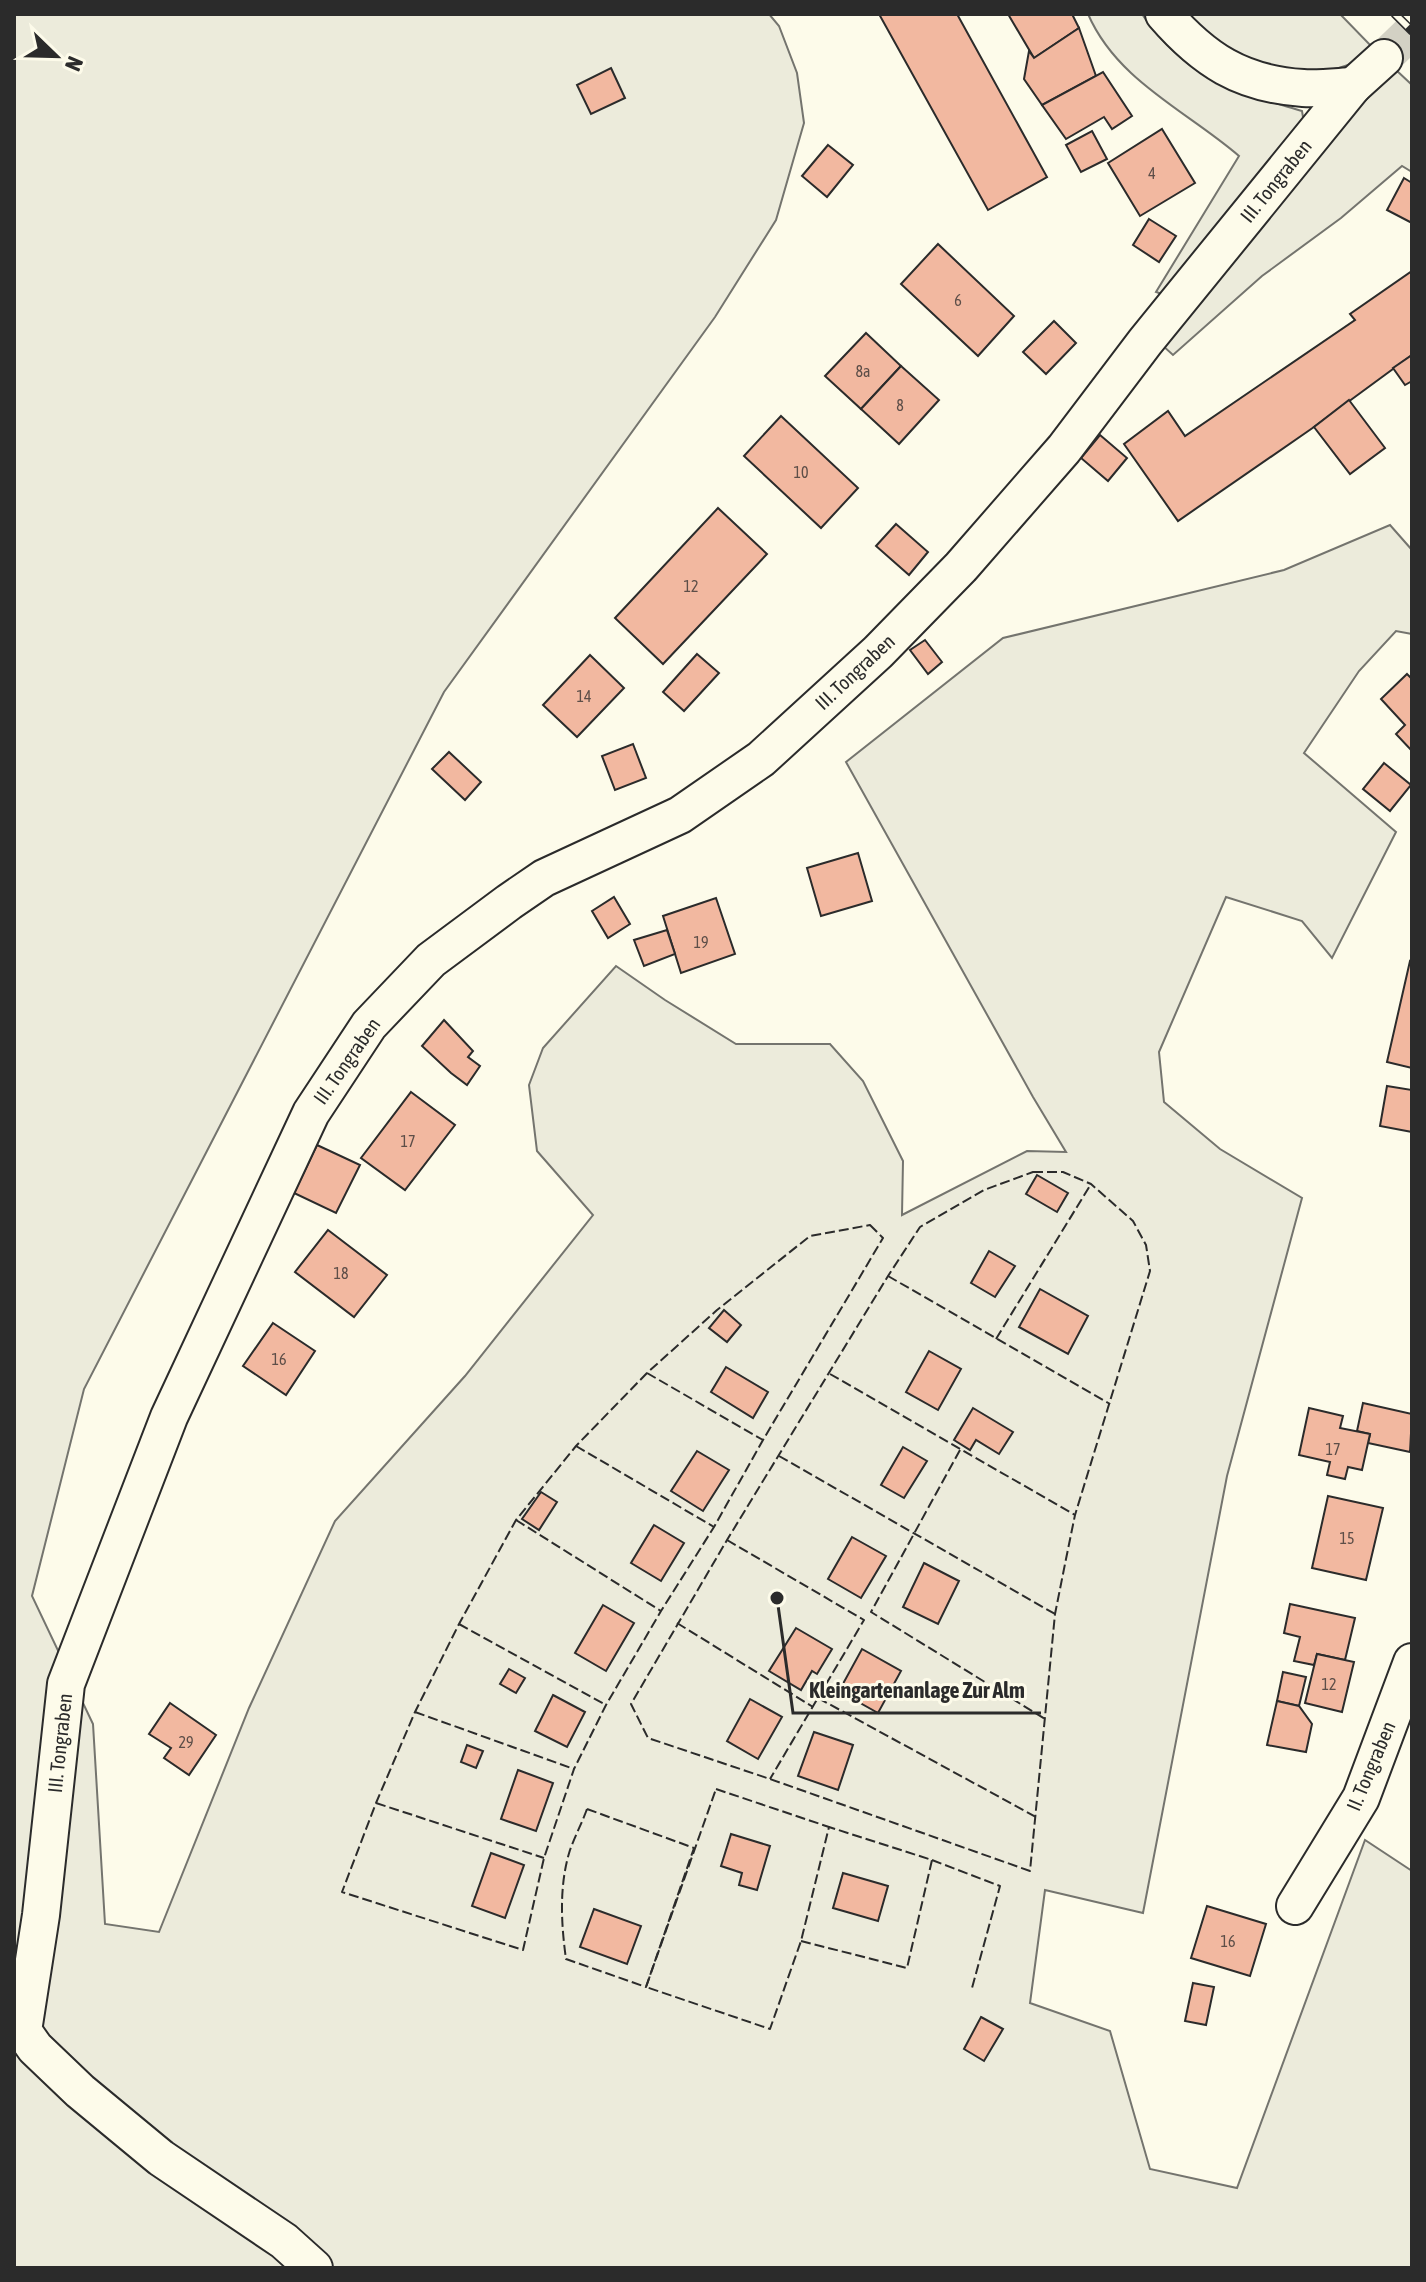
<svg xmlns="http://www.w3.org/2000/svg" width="1426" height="2282" font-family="'Asap Condensed',sans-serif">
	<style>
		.green { fill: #ecebdb; stroke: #74746e; stroke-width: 2 }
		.building { fill: #f2b8a0; stroke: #2b2b2b; stroke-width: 2 }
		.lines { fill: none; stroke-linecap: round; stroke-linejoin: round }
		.minor-tunnel { stroke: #d3d1c4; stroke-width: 36; stroke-dasharray: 36 18; stroke-linecap: butt }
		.minor-casing { stroke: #2b2b2b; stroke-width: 40 }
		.minor { stroke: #fdfbea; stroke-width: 36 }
		.rail-casing { stroke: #2b2b2b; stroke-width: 9 }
		.rail { stroke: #fdfbea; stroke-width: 6; stroke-dasharray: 18; stroke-linecap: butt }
		.fence { stroke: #2b2b2b; stroke-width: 2; stroke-dasharray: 10 4; stroke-linecap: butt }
		.labels { text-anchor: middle; stroke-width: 6; stroke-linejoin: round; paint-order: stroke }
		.number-label { font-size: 16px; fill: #5d4e48 }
		.street-label { font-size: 20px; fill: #2b2b2b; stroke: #fdfbea }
		.leader { fill: none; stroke: #2b2b2b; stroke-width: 3 }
		.callout-dot { fill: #2b2b2b; stroke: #fdfbea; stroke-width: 3 }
		.callout-label { font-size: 22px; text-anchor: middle; font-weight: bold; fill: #2b2b2b; stroke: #fdfbea; stroke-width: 6; stroke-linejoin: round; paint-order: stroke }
	</style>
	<rect width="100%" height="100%" fill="#fdfbea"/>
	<g class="green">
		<polygon points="14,14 769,14 779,26 797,73 804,123 776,220 715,317 444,692 84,1389 32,1596 93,1724 105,1924 159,1932 249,1708 335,1521 465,1376 593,1215 537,1151 529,1085 543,1048 616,966 665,1000 736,1044 830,1044 863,1081 903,1161 902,1215 1027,1151 1066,1152 1033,1097 846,762 1003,638 1284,570 1390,525 1412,550 1412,634 1396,631 1359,671 1304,753 1396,832 1332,958 1302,921 1226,897 1159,1052 1164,1102 1220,1149 1302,1198 1227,1476 1143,1913 1045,1890 1030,2003 1110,2031 1150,2169 1237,2188 1365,1840 1412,1871 1412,2268 14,2268"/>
		<path d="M 1088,14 L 1142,14 C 1160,42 1192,72 1223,85 C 1248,96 1275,103 1302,111 L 1304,123 L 1162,294 L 1156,292 L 1239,156 C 1187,111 1117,81 1088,14 Z"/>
		<path d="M 1183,14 L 1340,14 L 1375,50 C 1366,55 1357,61 1348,65 C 1312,79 1252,70 1221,48 C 1207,38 1195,25 1183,14 Z"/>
		<polygon points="1395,69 1412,85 1412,172 1402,166 1341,218 1262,276 1173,355 1162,345 1358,104"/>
	</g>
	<g class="building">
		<polygon points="879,14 957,14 1047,177 988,210"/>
		<polygon points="1008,14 1072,14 1079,28 1034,58"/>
		<polygon points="1079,28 1096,76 1042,105 1024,79 1029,51 1034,58"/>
		<polygon points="611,68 625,98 591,114 577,85"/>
		<polygon points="1103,72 1132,116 1112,129 1104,117 1066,139 1042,105"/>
		<polygon points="1162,129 1195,183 1140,216 1108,163"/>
		<polygon points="1092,131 1107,159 1081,172 1066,145"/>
		<polygon points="828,145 853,165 827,197 802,176"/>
		<polygon points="1404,178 1412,183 1412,223 1387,210"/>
		<polygon points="1149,219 1176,236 1159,262 1133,245"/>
		<polygon points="938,244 1014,316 978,356 901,284"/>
		<polygon points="1412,271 1412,355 1314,427 1178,521 1124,444 1168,411 1185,436 1355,320 1350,314"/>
		<polygon points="1054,321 1076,343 1046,374 1023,352"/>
		<polygon points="866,333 901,366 861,409 825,376"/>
		<polygon points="1412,355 1412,381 1405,385 1393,368"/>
		<polygon points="901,366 939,400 899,444 861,409"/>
		<polygon points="1349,400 1385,448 1350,474 1314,427"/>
		<polygon points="781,416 858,488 821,528 744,456"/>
		<polygon points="1100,435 1127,458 1108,481 1081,458"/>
		<polygon points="718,508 767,554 663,664 615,618"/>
		<polygon points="896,524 928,552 909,575 876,546"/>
		<polygon points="925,640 942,662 928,674 910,650"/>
		<polygon points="697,654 719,673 684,711 663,692"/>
		<polygon points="590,655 624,688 577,737 543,705"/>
		<polygon points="1407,674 1412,679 1412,751 1396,734 1405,725 1381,699"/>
		<polygon points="633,744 646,778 615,790 602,756"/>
		<polygon points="449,752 481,782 465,800 432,769"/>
		<polygon points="1384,763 1411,785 1390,811 1363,789"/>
		<polygon points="858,853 872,901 821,916 807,868"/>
		<polygon points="614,897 630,924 608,938 592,911"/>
		<polygon points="716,898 735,954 681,973 663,916"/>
		<polygon points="667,930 675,954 644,966 634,940"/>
		<polygon points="1410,961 1412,962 1412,1068 1387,1062"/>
		<polygon points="444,1020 473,1051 468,1057 480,1066 467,1085 451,1073 422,1046"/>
		<polygon points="1387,1086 1412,1090 1412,1132 1380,1126"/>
		<polygon points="411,1092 455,1125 405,1190 361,1158"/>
		<polygon points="317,1145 360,1165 336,1213 294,1193"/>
		<polygon points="1037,1175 1068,1193 1057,1212 1026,1194"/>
		<polygon points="328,1230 387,1275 354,1317 295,1272"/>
		<polygon points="989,1251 1015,1266 995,1297 971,1283"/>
		<polygon points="1040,1289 1088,1316 1068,1354 1019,1327"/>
		<polygon points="724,1310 741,1325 727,1342 709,1328"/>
		<polygon points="273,1323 315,1351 286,1395 243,1366"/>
		<polygon points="929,1351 961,1369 938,1410 906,1392"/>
		<polygon points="726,1367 768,1392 753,1418 711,1392"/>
		<polygon points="1363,1403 1412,1414 1410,1452 1368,1443 1370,1434 1357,1431"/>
		<polygon points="973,1408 1013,1432 999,1454 976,1440 970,1450 954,1440"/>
		<polygon points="1309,1408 1343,1416 1340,1428 1370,1434 1362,1470 1348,1467 1345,1479 1327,1475 1330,1462 1299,1455"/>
		<polygon points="903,1447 927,1461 904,1498 881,1485"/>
		<polygon points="697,1451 729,1470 703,1511 671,1491"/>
		<polygon points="541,1492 557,1502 539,1530 522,1519"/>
		<polygon points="1328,1496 1383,1508 1366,1580 1312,1568"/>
		<polygon points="654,1525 684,1543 661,1581 631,1563"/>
		<polygon points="852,1537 886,1556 861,1598 828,1579"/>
		<polygon points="924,1563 959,1581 938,1624 903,1607"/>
		<polygon points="1290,1604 1355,1618 1345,1660 1317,1654 1314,1665 1294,1661 1300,1637 1284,1633"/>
		<polygon points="603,1605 634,1623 606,1671 575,1653"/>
		<polygon points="796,1628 832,1649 817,1674 812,1671 801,1690 769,1671"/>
		<polygon points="862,1649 901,1671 878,1713 839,1691"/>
		<polygon points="1317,1654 1354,1662 1342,1712 1305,1703"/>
		<polygon points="509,1669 525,1678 516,1693 500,1684"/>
		<polygon points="1283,1672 1306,1677 1299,1706 1277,1701"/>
		<polygon points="553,1695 585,1712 567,1747 535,1731"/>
		<polygon points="750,1699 782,1717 758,1759 727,1741"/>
		<polygon points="1277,1701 1299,1706 1312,1724 1306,1752 1267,1745"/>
		<polygon points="170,1703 216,1735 189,1775 164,1758 171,1748 149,1734"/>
		<polygon points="814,1732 853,1745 838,1790 798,1776"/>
		<polygon points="467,1745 483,1751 476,1768 461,1762"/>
		<polygon points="518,1770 553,1783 536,1831 501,1819"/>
		<polygon points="731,1834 770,1846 757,1890 739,1885 742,1873 721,1866"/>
		<polygon points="491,1853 524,1865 505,1918 472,1906"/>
		<polygon points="843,1873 888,1886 878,1921 833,1908"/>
		<polygon points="1207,1906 1266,1924 1250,1976 1191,1958"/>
		<polygon points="594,1909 641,1926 627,1964 580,1947"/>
		<polygon points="1193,1983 1214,1987 1206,2025 1185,2021"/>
		<polygon points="981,2017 1003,2029 984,2061 964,2049"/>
	</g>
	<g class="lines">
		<polyline class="minor-tunnel" points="1384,58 1412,31"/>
		<g class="minor-casing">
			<g id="minor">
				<path d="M 1164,14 C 1204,60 1241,84 1303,88 C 1319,89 1336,87 1353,86"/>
				<polyline points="1295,1906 1361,1798 1412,1662"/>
				<polyline points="314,2268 284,2241 161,2158 80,2091 35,2048 23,2031 41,1915 66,1684 169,1417 311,1113 369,1025 431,960 509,902 544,878 680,815 761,759 878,652 961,567 1064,449 1145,342 1353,86 1384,58"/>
			</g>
		</g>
		<use href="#minor" class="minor"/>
		<g class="rail-casing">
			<polyline id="rail" points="1395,14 1412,31"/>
		</g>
		<use href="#rail" class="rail"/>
		<g class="fence">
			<polygon points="1033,1172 1063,1172 1091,1184 1133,1221 1146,1245 1150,1271 1075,1515 1066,1559 1055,1614 1030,1871 770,1779 648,1738 631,1704 727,1540 888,1276 920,1227 984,1190"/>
			<polygon points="870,1225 883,1238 763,1440 714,1527 661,1611 606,1705 574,1769 544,1858 523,1950 342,1892 376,1803 415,1712 459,1624 516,1520 576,1446 647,1373 717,1310 810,1236"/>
			<polyline points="888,1276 1110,1404"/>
			<polyline points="996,1339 1091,1184"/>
			<polyline points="647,1373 763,1440"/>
			<polyline points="830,1374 1075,1515"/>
			<polyline points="576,1446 714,1527"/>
			<polyline points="960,1450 871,1612 1045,1719"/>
			<polyline points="779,1456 1055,1614"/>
			<polyline points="516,1520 661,1611"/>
			<polyline points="727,1540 864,1620 770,1779"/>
			<polyline points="677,1623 813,1707"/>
			<polyline points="459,1624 606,1705"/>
			<polyline points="818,1698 1036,1817"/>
			<polyline points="415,1712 574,1769"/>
			<polygon points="716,1789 829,1827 801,1941 770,2029 646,1987"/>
			<polyline points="376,1803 544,1858"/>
			<path d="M 587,1809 L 694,1848 L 646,1987 L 566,1959 C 561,1923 559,1885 570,1850 C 575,1836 582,1823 587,1809 Z"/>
			<polyline points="932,1860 1000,1886 972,1988"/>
			<polyline points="801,1941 907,1968 932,1860 829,1827"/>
		</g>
	</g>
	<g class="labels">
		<g class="number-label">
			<text x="1152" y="179">4</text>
			<text x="958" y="306">6</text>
			<text x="863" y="377">8a</text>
			<text x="900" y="411">8</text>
			<text x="801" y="478">10</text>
			<text x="691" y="592">12</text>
			<text x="584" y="702">14</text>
			<text x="701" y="948">19</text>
			<text x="408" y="1147">17</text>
			<text x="341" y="1279">18</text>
			<text x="279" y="1365">16</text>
			<text x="1333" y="1455">17</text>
			<text x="1347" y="1544">15</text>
			<text x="1329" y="1690">12</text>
			<text x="186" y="1748">29</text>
			<text x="1228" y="1947">16</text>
		</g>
		<g class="street-label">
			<text transform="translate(1276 181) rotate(-51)" y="7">III. Tongraben</text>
			<text transform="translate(855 672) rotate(-43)" y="7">III. Tongraben</text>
			<text transform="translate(347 1061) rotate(-55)" y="7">III. Tongraben</text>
			<text transform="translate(60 1743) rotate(-84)" y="7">III. Tongraben</text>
			<text transform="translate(1371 1766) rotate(-67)" y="7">II. Tongraben</text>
		</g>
	</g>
	<path class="leader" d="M777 1598L793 1713H1041"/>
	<circle class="callout-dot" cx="777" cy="1598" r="8"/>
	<g class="callout-label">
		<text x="917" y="1698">Kleingartenanlage Zur Alm</text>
	</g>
	<rect width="1426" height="2282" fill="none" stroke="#2b2b2b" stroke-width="32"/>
	<g transform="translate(56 56) rotate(113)" stroke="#fdfbea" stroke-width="6" paint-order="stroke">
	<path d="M0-6L14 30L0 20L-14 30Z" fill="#2b2b2b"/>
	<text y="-12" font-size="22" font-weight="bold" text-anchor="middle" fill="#2b2b2b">N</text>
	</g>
</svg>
